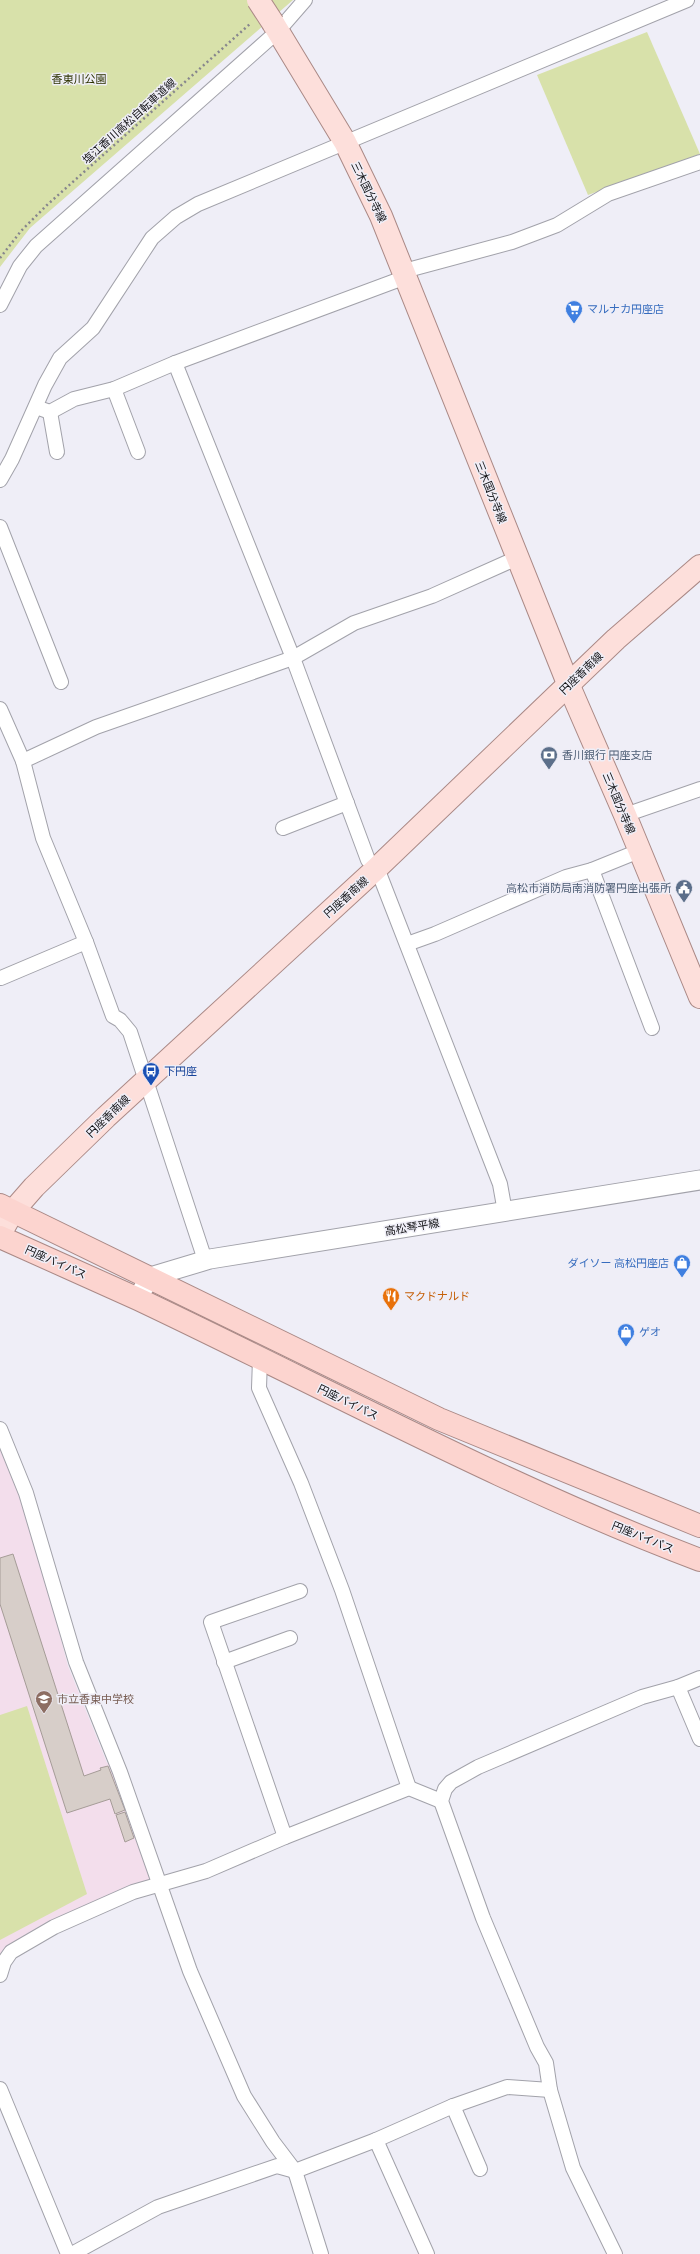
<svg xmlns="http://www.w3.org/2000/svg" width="700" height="2254" font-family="'Archivo Narrow','Noto Sans JP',sans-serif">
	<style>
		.education { fill: #f3deec }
		.green { fill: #d8e1aa }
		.building { fill: #d7cec9; stroke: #a59c97 }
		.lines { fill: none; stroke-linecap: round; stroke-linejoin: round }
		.minor-casing { stroke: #a2a2aa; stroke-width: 16 }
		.secondary-casing { stroke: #a2a2aa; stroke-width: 21 }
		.primary-casing { stroke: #aa8986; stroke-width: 24 }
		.trunk-casing { stroke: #aa8986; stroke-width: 24 }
		.path { stroke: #87868d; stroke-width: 2.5; stroke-dasharray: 2 3; stroke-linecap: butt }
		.minor { stroke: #fff; stroke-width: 14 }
		.secondary { stroke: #fff; stroke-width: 19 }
		.primary { stroke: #fddfdb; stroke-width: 22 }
		.trunk { stroke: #fcd4cf; stroke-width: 22 }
		.primary-bridge-casing { stroke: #aa8986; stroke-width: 24; stroke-linecap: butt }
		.primary-bridge { stroke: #fddfdb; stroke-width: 22 }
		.labels { text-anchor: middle; stroke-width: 3; stroke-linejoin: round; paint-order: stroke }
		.park-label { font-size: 11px; fill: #2d3200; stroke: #efeef7 }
		.street-label { font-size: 11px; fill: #131316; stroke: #efeef7 }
		.shop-label { font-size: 11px; fill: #366cbe; stroke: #efeef7; text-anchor: start }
		.service-label { font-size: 11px; fill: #4e5e75; stroke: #efeef7; text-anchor: start }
		.transit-label { font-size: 11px; fill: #164399; stroke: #efeef7; text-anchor: start }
		.food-label { font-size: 11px; fill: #c56008; stroke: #efeef7; text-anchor: start }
		.education-label { font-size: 11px; fill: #785e54; stroke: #efeef7; text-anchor: start }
	</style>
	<rect width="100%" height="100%" fill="#efeef7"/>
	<polygon class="education" points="0,1443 23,1495 68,1666 107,1763 112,1763 154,1880 55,1920 2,1951 0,1957"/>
	<g class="green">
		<polygon points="0,0 293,0 30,228 0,267"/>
		<polygon points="647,32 700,154 588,195 537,75"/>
		<polygon points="27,1706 87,1894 0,1940 0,1715"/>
	</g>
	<g class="building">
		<polygon points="13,1554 84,1776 101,1770 100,1768 108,1766 125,1810 115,1814 110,1799 67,1813 0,1604 0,1558"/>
		<polygon points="125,1812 134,1838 125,1842 116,1815"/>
	</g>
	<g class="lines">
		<g class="minor-casing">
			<g id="minor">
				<polyline points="404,271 512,242 557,225 608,194 700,162"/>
				<polyline points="0,305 20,266 36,246 278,31 305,0"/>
				<polyline points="175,363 293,658 368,860 377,868 500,1184 505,1212"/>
				<polyline points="114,389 138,452"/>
				<polyline points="36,407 50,412 74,399 114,389 175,363 406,277"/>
				<polyline points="50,412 57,452"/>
				<polyline points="0,480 12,459 45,385 60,358 93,328 152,238 176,217 198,204 687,0"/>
				<polyline points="0,527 61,682"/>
				<polyline points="0,709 23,761 43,838 86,942 113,1016 120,1020 130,1032 205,1260"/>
				<polyline points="23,761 96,727 293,658 354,623 432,596 517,558"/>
				<polyline points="625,815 700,789"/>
				<polyline points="283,828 347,803"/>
				<polyline points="592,870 652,1028"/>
				<polyline points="407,944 435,934 566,877 592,870 639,851"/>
				<polyline points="1,978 86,942"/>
				<polyline points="260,1359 259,1388 301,1483 342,1590 409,1788"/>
				<polyline points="0,1429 26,1493 76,1662 120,1772 190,1971 244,2096 273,2142 295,2171 321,2254"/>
				<polyline points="224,1662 290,1638"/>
				<polyline points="678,1687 700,1739"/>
				<polyline points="285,1837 211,1622 300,1591"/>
				<polyline points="0,1975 4,1962 11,1952 54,1927 133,1892 206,1871 285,1837 409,1788 441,1801"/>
				<polyline points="0,2089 68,2254"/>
				<polyline points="453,2106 480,2169"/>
				<polyline points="376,2140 427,2254"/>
				<polyline points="72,2254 158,2207 277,2166 295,2171 376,2140 453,2106 507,2087 550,2090"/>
				<polyline points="615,2254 573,2168 550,2090 546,2063 537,2047 483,1918 441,1801 445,1789 451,1782 478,1767 642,1697 678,1687 700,1678"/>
			</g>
		</g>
		<g class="secondary-casing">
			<polyline id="secondary" points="137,1299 150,1277 210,1259 700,1180"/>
		</g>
		<g class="primary-casing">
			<g id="primary">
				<polyline points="273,23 345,142 381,216 569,686 625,815 700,997"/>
				<polyline points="0,1234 13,1211 34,1187 106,1117 377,868 616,639 700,566"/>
			</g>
		</g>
		<g class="trunk-casing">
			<g id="trunk">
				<polyline points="0,1205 439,1419 700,1526"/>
				<path d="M 0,1237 C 46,1258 92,1278 138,1299 C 324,1387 507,1487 700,1560"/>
			</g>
		</g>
		<polyline class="path" points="0,258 21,231 47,205 251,23"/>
		<use href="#minor" class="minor"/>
		<use href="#secondary" class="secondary"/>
		<use href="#primary" class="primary"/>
		<use href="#trunk" class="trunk"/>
		<g class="primary-bridge-casing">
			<polyline id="primary-bridge" points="258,0 273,23"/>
		</g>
		<use href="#primary-bridge" class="primary-bridge"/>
	</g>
	<defs>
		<g id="supermarket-pin" transform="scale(0.9)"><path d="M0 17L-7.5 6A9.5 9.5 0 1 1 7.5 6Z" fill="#3f7fe0" stroke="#efeef7"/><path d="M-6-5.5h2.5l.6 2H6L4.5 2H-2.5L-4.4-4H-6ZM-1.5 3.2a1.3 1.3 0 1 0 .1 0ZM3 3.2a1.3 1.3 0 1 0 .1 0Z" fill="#fff"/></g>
		<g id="bank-pin" transform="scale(0.9)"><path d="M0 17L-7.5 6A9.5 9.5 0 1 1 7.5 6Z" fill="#5c6f8a" stroke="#efeef7"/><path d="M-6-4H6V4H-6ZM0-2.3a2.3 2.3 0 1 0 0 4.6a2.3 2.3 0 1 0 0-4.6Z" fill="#fff"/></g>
		<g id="civic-pin" transform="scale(0.9)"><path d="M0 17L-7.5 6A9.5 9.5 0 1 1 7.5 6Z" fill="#5c6f8a" stroke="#efeef7"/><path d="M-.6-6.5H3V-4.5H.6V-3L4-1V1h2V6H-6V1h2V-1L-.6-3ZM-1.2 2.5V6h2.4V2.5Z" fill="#fff"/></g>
		<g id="bus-pin" transform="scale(0.9)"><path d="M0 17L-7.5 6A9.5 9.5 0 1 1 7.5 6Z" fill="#1a4fb4" stroke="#efeef7"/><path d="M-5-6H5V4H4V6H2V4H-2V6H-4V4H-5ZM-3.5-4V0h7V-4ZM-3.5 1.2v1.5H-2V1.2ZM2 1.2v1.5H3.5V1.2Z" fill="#fff"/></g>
		<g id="shop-pin" transform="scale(0.9)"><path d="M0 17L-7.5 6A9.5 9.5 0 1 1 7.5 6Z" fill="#3f7fe0" stroke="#efeef7"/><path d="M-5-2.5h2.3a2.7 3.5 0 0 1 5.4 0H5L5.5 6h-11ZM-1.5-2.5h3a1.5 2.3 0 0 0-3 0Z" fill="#fff"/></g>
		<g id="restaurant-pin" transform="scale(0.9)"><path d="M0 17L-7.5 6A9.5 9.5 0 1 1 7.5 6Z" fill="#e8710a" stroke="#efeef7"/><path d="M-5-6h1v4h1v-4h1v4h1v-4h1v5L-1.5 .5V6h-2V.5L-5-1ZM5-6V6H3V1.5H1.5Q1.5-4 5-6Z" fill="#fff"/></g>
		<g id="school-pin" transform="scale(0.9)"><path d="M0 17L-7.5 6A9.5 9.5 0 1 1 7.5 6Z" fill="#8d6e63" stroke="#efeef7"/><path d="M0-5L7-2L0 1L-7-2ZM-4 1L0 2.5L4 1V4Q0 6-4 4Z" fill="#fff"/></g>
	</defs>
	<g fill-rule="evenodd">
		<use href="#supermarket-pin" x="574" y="309"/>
		<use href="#bank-pin" x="549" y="755"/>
		<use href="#civic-pin" x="684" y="888"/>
		<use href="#bus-pin" x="151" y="1071"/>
		<use href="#shop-pin" x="682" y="1263"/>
		<use href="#restaurant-pin" x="391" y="1296"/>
		<use href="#shop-pin" x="626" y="1332"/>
		<use href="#school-pin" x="44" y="1699"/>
	</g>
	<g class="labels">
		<g class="park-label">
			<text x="79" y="83">香東川公園</text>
		</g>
		<g class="street-label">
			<text transform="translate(129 121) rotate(-42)" y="4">塩江香川高松自転車道線</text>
			<text transform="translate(369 192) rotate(64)" y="4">三木国分寺線</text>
			<text transform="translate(491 492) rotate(68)" y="4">三木国分寺線</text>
			<text transform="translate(581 673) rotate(-44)" y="4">円座香南線</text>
			<text transform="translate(619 803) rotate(67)" y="4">三木国分寺線</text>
			<text transform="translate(346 897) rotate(-42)" y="4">円座香南線</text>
			<text transform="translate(108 1116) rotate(-44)" y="4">円座香南線</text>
			<text transform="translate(412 1227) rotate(-9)" y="4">高松琴平線</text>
			<text transform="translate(56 1262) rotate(24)" y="4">円座バイパス</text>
			<text transform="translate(348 1402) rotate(26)" y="4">円座バイパス</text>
			<text transform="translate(643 1537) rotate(22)" y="4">円座バイパス</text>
		</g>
		<g class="shop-label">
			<text x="587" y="313">マルナカ円座店</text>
			<text x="669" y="1267" text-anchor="end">ダイソー 高松円座店</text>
			<text x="639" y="1336">ゲオ</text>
		</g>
		<g class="service-label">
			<text x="562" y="759">香川銀行 円座支店</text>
			<text x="671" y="892" text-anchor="end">高松市消防局南消防署円座出張所</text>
		</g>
		<g class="transit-label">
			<text x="164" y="1075">下円座</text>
		</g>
		<g class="food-label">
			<text x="404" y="1300">マクドナルド</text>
		</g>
		<g class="education-label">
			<text x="57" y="1703">市立香東中学校</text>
		</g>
	</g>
</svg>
